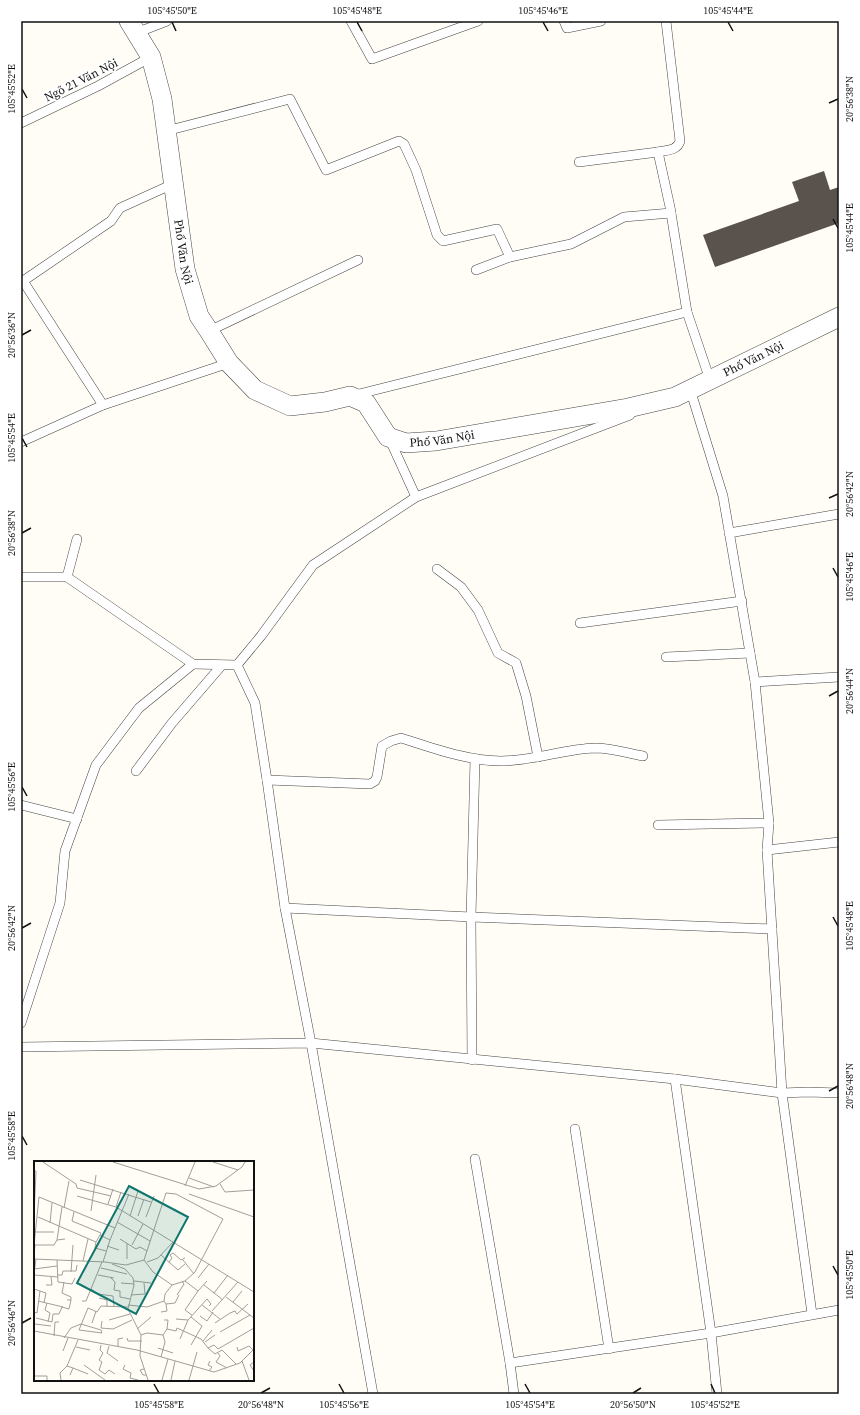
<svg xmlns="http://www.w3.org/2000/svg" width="860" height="1415" font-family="'Source Serif 4',serif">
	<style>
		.building { fill: #5a524d }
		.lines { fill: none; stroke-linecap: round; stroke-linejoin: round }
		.lane-casing { stroke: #444; stroke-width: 10 }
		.street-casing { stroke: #444; stroke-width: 20 }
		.lane { stroke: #fff; stroke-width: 9 }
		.street { stroke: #fff; stroke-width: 19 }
		.ticks { fill: none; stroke: #111; stroke-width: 1.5 }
		.labels { text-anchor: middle; stroke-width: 4; stroke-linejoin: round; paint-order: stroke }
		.street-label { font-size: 12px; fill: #111; stroke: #fff }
		.inset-road { fill: none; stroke: #a09f9a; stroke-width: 1 }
		.view { fill: #0f766e; fill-opacity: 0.15; stroke: #0f766e; stroke-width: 2 }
		.inset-edge { fill: none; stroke: #111; stroke-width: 2 }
		.neatline { fill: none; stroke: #111; stroke-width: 1.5 }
		.ticks-label { font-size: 10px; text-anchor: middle; fill: #111 }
	</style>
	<rect width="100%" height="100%" fill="#fffdf5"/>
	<polygon class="building" points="824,171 830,190 839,187 839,223 715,267 703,235 799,201 792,182"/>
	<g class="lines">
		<g class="lane-casing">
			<g id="lane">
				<polyline points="351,21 372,59 478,21"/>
				<polyline points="564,21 567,28 601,21"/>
				<path d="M 666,21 L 680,141 C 677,151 667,150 658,152 L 670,207 L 687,312 L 710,380"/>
				<polyline points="136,33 167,21"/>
				<polyline points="21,123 98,86 151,57"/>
				<polyline points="166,131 290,99 326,170 399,141 404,144 416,170 437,235 443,241 497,229 510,257"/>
				<polyline points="579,162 658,152"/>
				<polyline points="476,270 510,257 571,244 624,217 671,213"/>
				<polyline points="209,331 358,260"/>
				<polyline points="690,389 723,496 755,682 769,823 767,850 782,1093 812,1314"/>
				<polyline points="355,395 687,312"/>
				<polyline points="103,405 23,281 111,221 120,208 173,184"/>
				<polyline points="389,438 416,497"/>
				<polyline points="21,442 103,405 229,363"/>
				<polyline points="729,533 839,514"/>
				<polyline points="437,569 461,587 478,610 498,653 516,663 526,696 538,757"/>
				<polyline points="21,577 67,577 193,664 237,665"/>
				<polyline points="67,577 77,539"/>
				<polyline points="580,623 742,601"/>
				<polyline points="666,657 750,653"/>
				<polyline points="755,682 839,677"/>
				<polyline points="136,771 172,723 222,665"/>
				<path d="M 267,780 L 370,784 L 375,781 L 377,777 L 382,746 L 391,741 L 401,738 C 433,748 467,761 501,761 C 533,761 564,749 595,748 C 611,748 627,753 643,756"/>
				<polyline points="21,805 77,819"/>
				<polyline points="658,825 769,823"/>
				<polyline points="767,850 839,842"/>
				<polyline points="285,908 471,917 772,929"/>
				<polyline points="21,1023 60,903 65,851 96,765 139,708 193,664"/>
				<polyline points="21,1047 311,1043 675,1079 782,1093 808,1092 839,1093"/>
				<polyline points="472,1060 471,917 475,759"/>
				<polyline points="675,1079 711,1333 717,1394"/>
				<polyline points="575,1129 609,1349"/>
				<polyline points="475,1159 510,1363 514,1394"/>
				<polyline points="510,1363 711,1333 839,1310"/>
				<polyline points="373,1394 311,1043 285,908 267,780 255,703 237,665 261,636 313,565 416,497 630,415"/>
			</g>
		</g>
		<g class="street-casing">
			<g id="street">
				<path id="s1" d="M 129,21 L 151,57 L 162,99 L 185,269 L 199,316 L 209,331 L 229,363 L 255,390 L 290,406 L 325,402 L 350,396 L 366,403 L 388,437 L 406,443 L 436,441 L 628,408 L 675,397 L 839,317"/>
			</g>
		</g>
		<use href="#lane" class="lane"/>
		<use href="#street" class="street"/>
	</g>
	<path class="ticks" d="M 172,22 L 176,31M 357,22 L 362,31M 543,22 L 548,31M 728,22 L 733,31M 22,89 L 27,98M 829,103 L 838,99M 833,219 L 838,228M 22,335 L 31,330M 22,438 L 27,447M 829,498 L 838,494M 22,533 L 31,528M 833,568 L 838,577M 829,696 L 838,691M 22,787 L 27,796M 833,917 L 838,926M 22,928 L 31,923M 829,1091 L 838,1086M 22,1136 L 27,1145M 833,1266 L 838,1275M 22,1323 L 31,1318M 154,1384 L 159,1393M 339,1384 L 344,1393M 525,1384 L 530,1393M 711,1384 L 715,1393M 261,1393 L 270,1388M 633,1393 L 641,1388"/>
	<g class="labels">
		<g class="street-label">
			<text transform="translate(81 80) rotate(-27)" y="4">Ngõ 21 Văn Nội</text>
			<text dy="4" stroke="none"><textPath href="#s1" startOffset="240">Phố Văn Nội</textPath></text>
			<text dy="4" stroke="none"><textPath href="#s1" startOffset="936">Phố Văn Nội</textPath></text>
			<text dy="4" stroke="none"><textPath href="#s1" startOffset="612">Phố Văn Nội</textPath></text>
		</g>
	</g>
	<g transform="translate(34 1161)">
		<rect width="220" height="220" fill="#fffdf5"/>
		<path class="inset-road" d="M 9,1 L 42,23 L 43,27 L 77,35M 79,1 L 165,28 L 182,25 L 208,6 L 211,1M 179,1 L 204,9M 0,10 L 2,10 L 0,55M 155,17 L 180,26M 46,19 L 117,41M 186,23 L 191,31 L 220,29M 151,25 L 161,1M 155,33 L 220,56M 43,35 L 82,46 L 220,131M 74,43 L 79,28M 28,46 L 23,79 L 31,78M 82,46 L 87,31M 30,47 L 35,20M 57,50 L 62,14M 40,51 L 38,60 L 67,72 L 66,74M 96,55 L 104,30M 104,55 L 110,38M 4,56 L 62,81M 112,56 L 120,35M 83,61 L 116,80M 16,62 L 18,42M 2,71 L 20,71M 86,78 L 102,88 L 106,86 L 113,90M 93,82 L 93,98M 0,84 L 5,36 L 81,67M 98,84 L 109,63M 73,85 L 85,89M 72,90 L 61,87 L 62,81 L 66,74 L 76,79M 0,94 L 1,84 L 20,84 L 23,79M 127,94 L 144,109 L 151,103M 0,98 L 71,101M 23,99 L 24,121 L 38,123 L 41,117M 110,99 L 119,111 L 138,124M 149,99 L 160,113M 49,100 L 54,78M 69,101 L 76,79 L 95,33M 71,101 L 92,104 L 110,99 L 132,32 L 142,33 L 189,58 L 161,111 L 151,120 L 138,124 L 131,133 L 130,140M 113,101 L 124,97 L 139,81M 135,101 L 138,97 L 136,94 L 139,92 L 147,99 L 151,97M 78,103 L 91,108 L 99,117 L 100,124 L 94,148 L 107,174 L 106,195 L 114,219M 67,107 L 93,113M 0,108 L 23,105M 37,111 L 39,84M 0,113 L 2,98M 0,114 L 24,116M 23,114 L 28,114 L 29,110 L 42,110 L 43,104M 64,114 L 80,117M 77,117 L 81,121 L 80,129 L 86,130 L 86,136 L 96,138M 164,117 L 175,103M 100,120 L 117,122M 151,120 L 164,130 L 151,149 L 158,154M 30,121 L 28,132 L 37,136 L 37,139 L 33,139M 87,122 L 100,123M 12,124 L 18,124 L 17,116M 170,124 L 189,139M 0,128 L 12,132 L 10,142M 57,128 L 64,133 L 79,135 L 80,145M 164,130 L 173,120M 180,132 L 194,114M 97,134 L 111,133 L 110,122M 143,134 L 150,123 L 148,120M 192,136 L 220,157M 65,137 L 73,139 L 73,146M 4,140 L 29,146M 48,140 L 52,140 L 68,101M 199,141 L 208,130M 13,142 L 11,149 L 16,152 L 14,161M 94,144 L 113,146 L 130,140 L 132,143 L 141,142 L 145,134M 168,144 L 186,158M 178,150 L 204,121M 0,151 L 3,152 L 6,130M 127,151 L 133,150 L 132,143M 166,155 L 173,160 L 179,151M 2,157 L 18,161 L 19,153 L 25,153 L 28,146 L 35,148 L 37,139M 142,158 L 154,159 L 173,138 L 177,143 L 175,145M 75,159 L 96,153M 130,159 L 134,159 L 133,168M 68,160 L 67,167 L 79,168 L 98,159M 58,162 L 62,150M 181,162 L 196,152 L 201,150 L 203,153 L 214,143M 1,163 L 17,165M 103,168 L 117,156M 67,169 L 68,172 L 45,169 L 54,147 L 63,151 L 67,145 L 94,146M 0,170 L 103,189 L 180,211 L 206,202 L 220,188M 186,171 L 216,154M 107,174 L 113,172 L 129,174 L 133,168 L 142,170 L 143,167 L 167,178 L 174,187 L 180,184 L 184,188 L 220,167M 20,175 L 21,161 L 25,161M 30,177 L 37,167 L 47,163 L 67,169M 93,177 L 94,180 L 108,180M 146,178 L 154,159M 169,180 L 178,169M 171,181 L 181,174M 67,184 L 66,189 L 69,192 L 65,199 L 68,201 L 65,209 L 71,213 L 75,209 L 81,213M 157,184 L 168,165 L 157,156M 75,185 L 73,192 L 84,200M 42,186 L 56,189M 84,186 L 84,178 L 89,177M 203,186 L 204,190 L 215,185 L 219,189M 124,187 L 139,192M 174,187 L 181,193 L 188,189 L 202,203M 29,190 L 34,177M 184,192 L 186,195 L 182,201 L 193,207M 127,196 L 131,181 L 129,174M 208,200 L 215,219M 220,201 L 216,204 L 220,210M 50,204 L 71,219M 91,204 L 89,208 L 97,212 L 96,217 L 104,219M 33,205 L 39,207 L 36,214M 39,207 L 54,213M 110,208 L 106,209 L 109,214 L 112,214M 175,210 L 178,206 L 174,204 L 176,200M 0,215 L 13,215 L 13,219M 27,219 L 26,212 L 33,205 L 44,179M 128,219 L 134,198M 137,219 L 141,200M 155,219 L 163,191"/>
		<path class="view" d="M 95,25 L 154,56 L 102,153 L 43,122 Z"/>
		<rect width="220" height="220" class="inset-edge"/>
	</g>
	<rect width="860" height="1415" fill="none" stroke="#ffffff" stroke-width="44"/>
	<rect x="22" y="22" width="816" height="1371" class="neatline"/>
	<g class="ticks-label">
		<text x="172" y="14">105°45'50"E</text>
		<text x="357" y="14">105°45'48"E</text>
		<text x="543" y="14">105°45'46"E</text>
		<text x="728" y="14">105°45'44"E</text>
		<text transform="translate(11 89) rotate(-90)" y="4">105°45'52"E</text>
		<text transform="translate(849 99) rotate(-90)" y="4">20°56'38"N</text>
		<text transform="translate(849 228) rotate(-90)" y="4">105°45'44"E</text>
		<text transform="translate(11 335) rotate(-90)" y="4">20°56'36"N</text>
		<text transform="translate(11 438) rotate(-90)" y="4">105°45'54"E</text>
		<text transform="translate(849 494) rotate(-90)" y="4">20°56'42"N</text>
		<text transform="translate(11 533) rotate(-90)" y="4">20°56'38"N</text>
		<text transform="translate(849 577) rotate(-90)" y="4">105°45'46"E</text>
		<text transform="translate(849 691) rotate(-90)" y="4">20°56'44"N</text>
		<text transform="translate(11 787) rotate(-90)" y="4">105°45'56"E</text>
		<text transform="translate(849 926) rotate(-90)" y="4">105°45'48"E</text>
		<text transform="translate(11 928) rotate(-90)" y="4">20°56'42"N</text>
		<text transform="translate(849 1086) rotate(-90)" y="4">20°56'48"N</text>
		<text transform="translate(11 1136) rotate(-90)" y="4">105°45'58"E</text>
		<text transform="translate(849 1275) rotate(-90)" y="4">105°45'50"E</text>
		<text transform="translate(11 1323) rotate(-90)" y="4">20°56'46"N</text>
		<text x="159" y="1408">105°45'58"E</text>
		<text x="261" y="1408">20°56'48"N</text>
		<text x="344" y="1408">105°45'56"E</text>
		<text x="530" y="1408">105°45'54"E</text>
		<text x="633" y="1408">20°56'50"N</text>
		<text x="715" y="1408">105°45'52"E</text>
	</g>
</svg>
